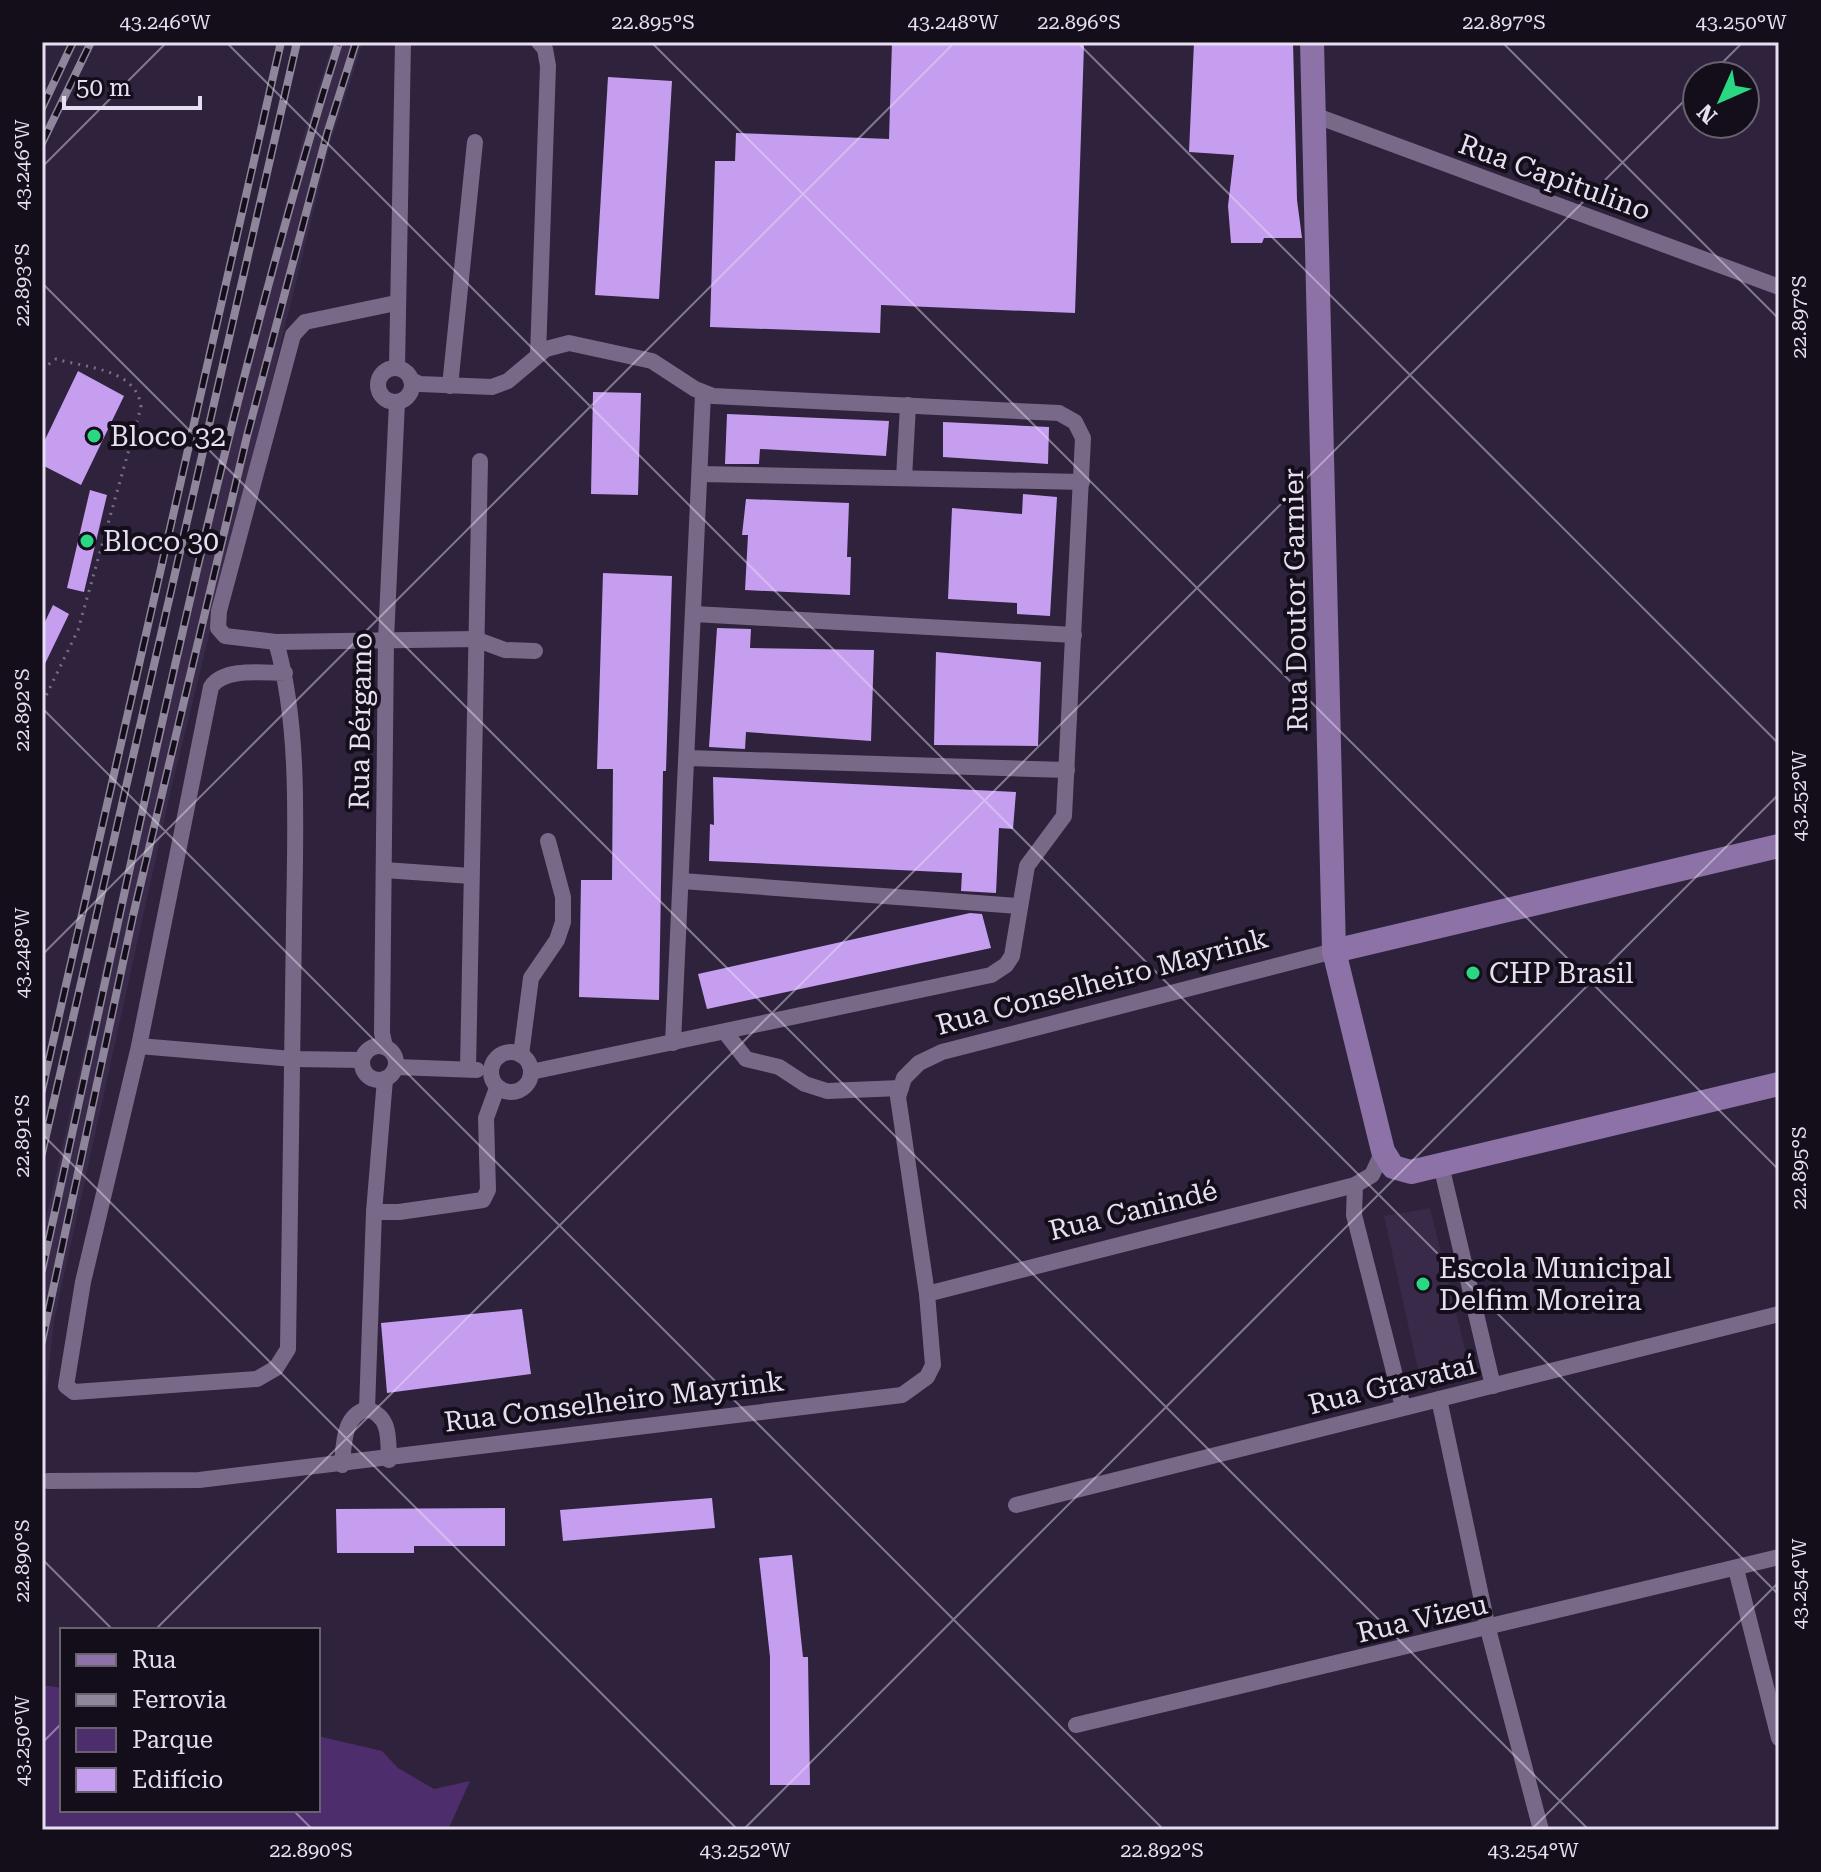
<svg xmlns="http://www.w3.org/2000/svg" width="1821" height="1872" font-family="'Roboto Serif',serif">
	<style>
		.built { fill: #3a2a49 }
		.green { fill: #4e2d6d }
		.building { fill: #c69ef0 }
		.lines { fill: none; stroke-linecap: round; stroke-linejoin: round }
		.path { stroke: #796f85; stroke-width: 3; stroke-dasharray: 2 6; stroke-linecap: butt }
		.street { stroke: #786988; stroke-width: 16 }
		.secondary { stroke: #8c72a7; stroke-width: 24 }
		.rail-casing { stroke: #90869c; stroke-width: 8 }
		.rail { stroke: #140e1a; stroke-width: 5; stroke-dasharray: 15; stroke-linecap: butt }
		.ticks { fill: none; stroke: #e7dff1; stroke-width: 2; stroke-opacity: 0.45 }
		.poi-dot { fill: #2ad884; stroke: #140e1a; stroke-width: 3 }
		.labels { text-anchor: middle; stroke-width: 8; stroke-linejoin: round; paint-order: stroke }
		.street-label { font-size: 28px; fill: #e7dff1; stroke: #140e1a }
		.poi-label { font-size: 28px; fill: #e7dff1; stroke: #140e1a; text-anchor: start }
		.neatline { fill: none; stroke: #e7dff1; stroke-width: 3 }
		.ticks-label { font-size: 20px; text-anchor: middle; fill: #e7dff1 }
	</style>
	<rect width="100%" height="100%" fill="#2e223c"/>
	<g class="built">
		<polygon points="333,42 363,42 330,144 170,794 54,1321 42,1430 42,1236 224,434 305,131"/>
		<polygon points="1430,1208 1469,1365 1419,1374 1384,1216"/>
	</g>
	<polygon class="green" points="42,1685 62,1688 62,1810 318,1810 318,1736 382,1751 398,1768 434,1789 470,1781 448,1830 42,1830"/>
	<g class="building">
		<polygon points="892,42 1084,45 1075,313 881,305 880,333 710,327 715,161 735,161 736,133 889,139"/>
		<polygon points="1194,42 1293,42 1297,200 1302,238 1264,238 1262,243 1231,243 1228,206 1234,155 1189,152"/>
		<polygon points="608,77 672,81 659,299 595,295"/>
		<polygon points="78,371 124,396 81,485 42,465 42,446"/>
		<polygon points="593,392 641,393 638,495 591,494"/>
		<polygon points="727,414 889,421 886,456 760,449 759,464 725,464"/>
		<polygon points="943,422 1049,427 1048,464 943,457"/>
		<polygon points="90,490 107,495 84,592 67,588"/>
		<polygon points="1023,494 1057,497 1050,616 1017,614 1017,603 948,599 952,508 1022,514"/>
		<polygon points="746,499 849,503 847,557 851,557 850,595 745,590 748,535 742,535"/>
		<polygon points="603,573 672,576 666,771 663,771 659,1000 579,997 581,880 612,880 613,769 597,769"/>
		<polygon points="53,605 69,614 42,670 42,628"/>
		<polygon points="717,628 751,629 750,648 874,650 871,741 746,732 745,749 709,747"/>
		<polygon points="936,652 1041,662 1038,746 934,745"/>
		<polygon points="713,777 1016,792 1013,829 999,828 996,893 961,891 962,873 709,861 710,824 714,825"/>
		<polygon points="970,913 982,914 991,948 707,1009 698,974"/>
		<polygon points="522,1309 531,1374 387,1393 381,1323"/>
		<polygon points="712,1498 715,1528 563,1541 560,1510"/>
		<polygon points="505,1508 505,1546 414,1546 414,1553 337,1553 336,1509"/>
		<polygon points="792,1555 803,1657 808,1657 810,1785 770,1785 770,1657 759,1558"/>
	</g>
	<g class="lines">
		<path class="path" d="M 42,369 L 56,359 C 87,368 137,369 141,407 L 78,630 L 42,704"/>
		<g class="street">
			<polyline points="1314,115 1779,287"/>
			<polyline points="396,303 305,322 293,335 219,611 218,628 225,636 276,642 475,639 505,650 535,651"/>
			<polyline points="538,355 548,66 545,49 539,42"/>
			<circle cx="395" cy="385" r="17"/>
			<polyline points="397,368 403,42"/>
			<polyline points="411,380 420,384 492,387 508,381 546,349 569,343 652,361 695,389 713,396 1059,413 1075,422 1083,438 1064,816 1027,866 1012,956 1006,965 991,975 531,1072"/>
			<polyline points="450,386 475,142"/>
			<polyline points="700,474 1082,482"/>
			<polyline points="904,478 908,405"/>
			<polyline points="694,614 1074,635"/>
			<path d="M 276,642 C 301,728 295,835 294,925 C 293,1066 291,1207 288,1349 L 276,1368 L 257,1379 L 74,1392 L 66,1386 L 83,1282 L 139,1046 L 211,687 C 224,667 264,673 285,673"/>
			<polyline points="688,758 1067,770"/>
			<polyline points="384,870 471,876"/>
			<polyline points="682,881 1019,906"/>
			<polyline points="725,1032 746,1059 779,1067 805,1084 827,1091 901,1088"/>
			<polyline points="673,1043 703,394"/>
			<circle cx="379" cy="1063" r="17"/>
			<polyline points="139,1046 293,1059 362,1060"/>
			<polyline points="385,1047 382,1033 386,640 397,402"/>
			<circle cx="511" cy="1072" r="20"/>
			<polyline points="521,1055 531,978 557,940 563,922 563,897 548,841"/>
			<polyline points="396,1067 477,1070"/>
			<polyline points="468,1069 480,461"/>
			<polyline points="1441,1165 1493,1386"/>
			<polyline points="1355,1185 1354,1215 1403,1407"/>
			<polyline points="374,1212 399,1212 483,1200 488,1190 486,1118 497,1088"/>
			<polyline points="927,1294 1355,1185 1372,1175 1383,1151"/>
			<polyline points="1439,1399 1488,1629 1541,1830"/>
			<polyline points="367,1409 374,1212 385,1079"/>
			<path d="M 342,1465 C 344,1443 343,1416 367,1409 C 391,1417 388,1438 389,1460"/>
			<polyline points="48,1481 199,1480 902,1395 927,1377 933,1365 927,1294 898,1097 904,1078 919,1063 942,1052 1334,951"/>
			<polyline points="1016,1505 1779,1314"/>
			<polyline points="1736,1569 1779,1738"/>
			<polyline points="1076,1725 1779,1557"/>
		</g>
		<g class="secondary">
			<polyline points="1312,42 1334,951 1383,1151 1393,1167 1411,1172 1779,1084"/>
			<polyline points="1334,951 1779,846"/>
		</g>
		<g class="rail-casing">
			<g id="rail">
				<polyline points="42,108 73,42"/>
				<polyline points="42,143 91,42"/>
				<polyline points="42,1090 281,42"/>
				<polyline points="42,1153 297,42"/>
				<path d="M 42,1270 C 134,860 213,443 339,42"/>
				<polyline points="42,1341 133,916 247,436 327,134 356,42"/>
			</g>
		</g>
		<use href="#rail" class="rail"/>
	</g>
	<path class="ticks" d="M 226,42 L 1779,1595M 651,42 L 1779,1170M 1077,42 L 1779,744M 1502,42 L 1779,319M 1709,76 L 1743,42M 42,167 L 167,42M 42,283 L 1589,1830M 42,708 L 1164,1830M 42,955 L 955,42M 42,1134 L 738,1830M 42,1559 L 113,1630M 155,1630 L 1697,88M 42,1743 L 62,1723M 293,1810 L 313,1830M 743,1830 L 1779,794M 1531,1830 L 1779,1582"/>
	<g class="poi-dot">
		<circle cx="94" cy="436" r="8"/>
		<circle cx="87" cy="541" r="8"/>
		<circle cx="1473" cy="973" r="8"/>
		<circle cx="1423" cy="1284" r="8"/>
	</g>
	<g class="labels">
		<g class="street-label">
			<text transform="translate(1555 177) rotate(20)" y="10">Rua Capitulino</text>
			<text transform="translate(1295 600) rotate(-91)" y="10">Rua Doutor Garnier</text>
			<text transform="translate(360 721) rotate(-89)" y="10">Rua Bérgamo</text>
			<text transform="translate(1102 981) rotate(-15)" y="10">Rua Conselheiro Mayrink</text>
			<text transform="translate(1133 1210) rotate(-14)" y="10">Rua Canindé</text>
			<text transform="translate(1392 1384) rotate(-14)" y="10">Rua Gravataí</text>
			<text transform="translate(614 1401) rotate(-7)" y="10">Rua Conselheiro Mayrink</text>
			<text transform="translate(1422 1618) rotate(-13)" y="10">Rua Vizeu</text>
		</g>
		<g class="poi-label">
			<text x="110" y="446">Bloco 32</text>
			<text x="103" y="551">Bloco 30</text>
			<text x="1489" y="983">CHP Brasil</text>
			<text x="1439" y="1278">Escola Municipal<tspan x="1439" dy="32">Delfim Moreira</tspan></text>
		</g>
	</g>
	<rect width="1821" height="1872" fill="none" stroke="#140e1a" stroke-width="88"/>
	<rect x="60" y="1628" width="260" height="184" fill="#140e1a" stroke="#686270" stroke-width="2"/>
	<rect x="76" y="1654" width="40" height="12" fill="#8c72a7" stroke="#686270" stroke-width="2"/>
	<text x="132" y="1668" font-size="24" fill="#e7dff1">Rua</text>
	<rect x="76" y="1694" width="40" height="12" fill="#90869c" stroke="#686270" stroke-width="2"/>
	<text x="132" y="1708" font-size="24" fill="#e7dff1">Ferrovia</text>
	<rect x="76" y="1728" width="40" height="24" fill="#4e2d6d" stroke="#686270" stroke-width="2"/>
	<text x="132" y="1748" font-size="24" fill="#e7dff1">Parque</text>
	<rect x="76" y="1768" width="40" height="24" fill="#c69ef0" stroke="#686270" stroke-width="2"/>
	<text x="132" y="1788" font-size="24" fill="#e7dff1">Edifício</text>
	<g transform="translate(1721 100) rotate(225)"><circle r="38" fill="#140e1a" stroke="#686270" stroke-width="2"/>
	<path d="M0-6L14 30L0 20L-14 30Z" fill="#2ad884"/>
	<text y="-12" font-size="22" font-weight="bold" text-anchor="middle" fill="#e7dff1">N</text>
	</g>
	<path d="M64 96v12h136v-12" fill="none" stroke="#e7dff1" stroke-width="4"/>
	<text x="76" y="96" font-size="24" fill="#e7dff1" stroke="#140e1a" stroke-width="6" paint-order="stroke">50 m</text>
	<rect x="44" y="44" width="1733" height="1784" class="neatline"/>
	<g class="ticks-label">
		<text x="165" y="29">43.246°W</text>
		<text x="653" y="29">22.895°S</text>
		<text x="953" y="29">43.248°W</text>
		<text x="1079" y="29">22.896°S</text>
		<text x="1504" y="29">22.897°S</text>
		<text x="1741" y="29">43.250°W</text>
		<text transform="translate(22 165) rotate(-90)" y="7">43.246°W</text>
		<text transform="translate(22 285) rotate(-90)" y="7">22.893°S</text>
		<text transform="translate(1799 317) rotate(-90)" y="7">22.897°S</text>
		<text transform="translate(22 710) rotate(-90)" y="7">22.892°S</text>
		<text transform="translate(1799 796) rotate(-90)" y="7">43.252°W</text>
		<text transform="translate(22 953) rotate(-90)" y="7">43.248°W</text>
		<text transform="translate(22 1136) rotate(-90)" y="7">22.891°S</text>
		<text transform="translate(1799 1168) rotate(-90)" y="7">22.895°S</text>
		<text transform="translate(22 1561) rotate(-90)" y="7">22.890°S</text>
		<text transform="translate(1799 1584) rotate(-90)" y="7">43.254°W</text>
		<text transform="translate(22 1741) rotate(-90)" y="7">43.250°W</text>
		<text x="311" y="1857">22.890°S</text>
		<text x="745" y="1857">43.252°W</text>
		<text x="1162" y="1857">22.892°S</text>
		<text x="1533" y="1857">43.254°W</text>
	</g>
</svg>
